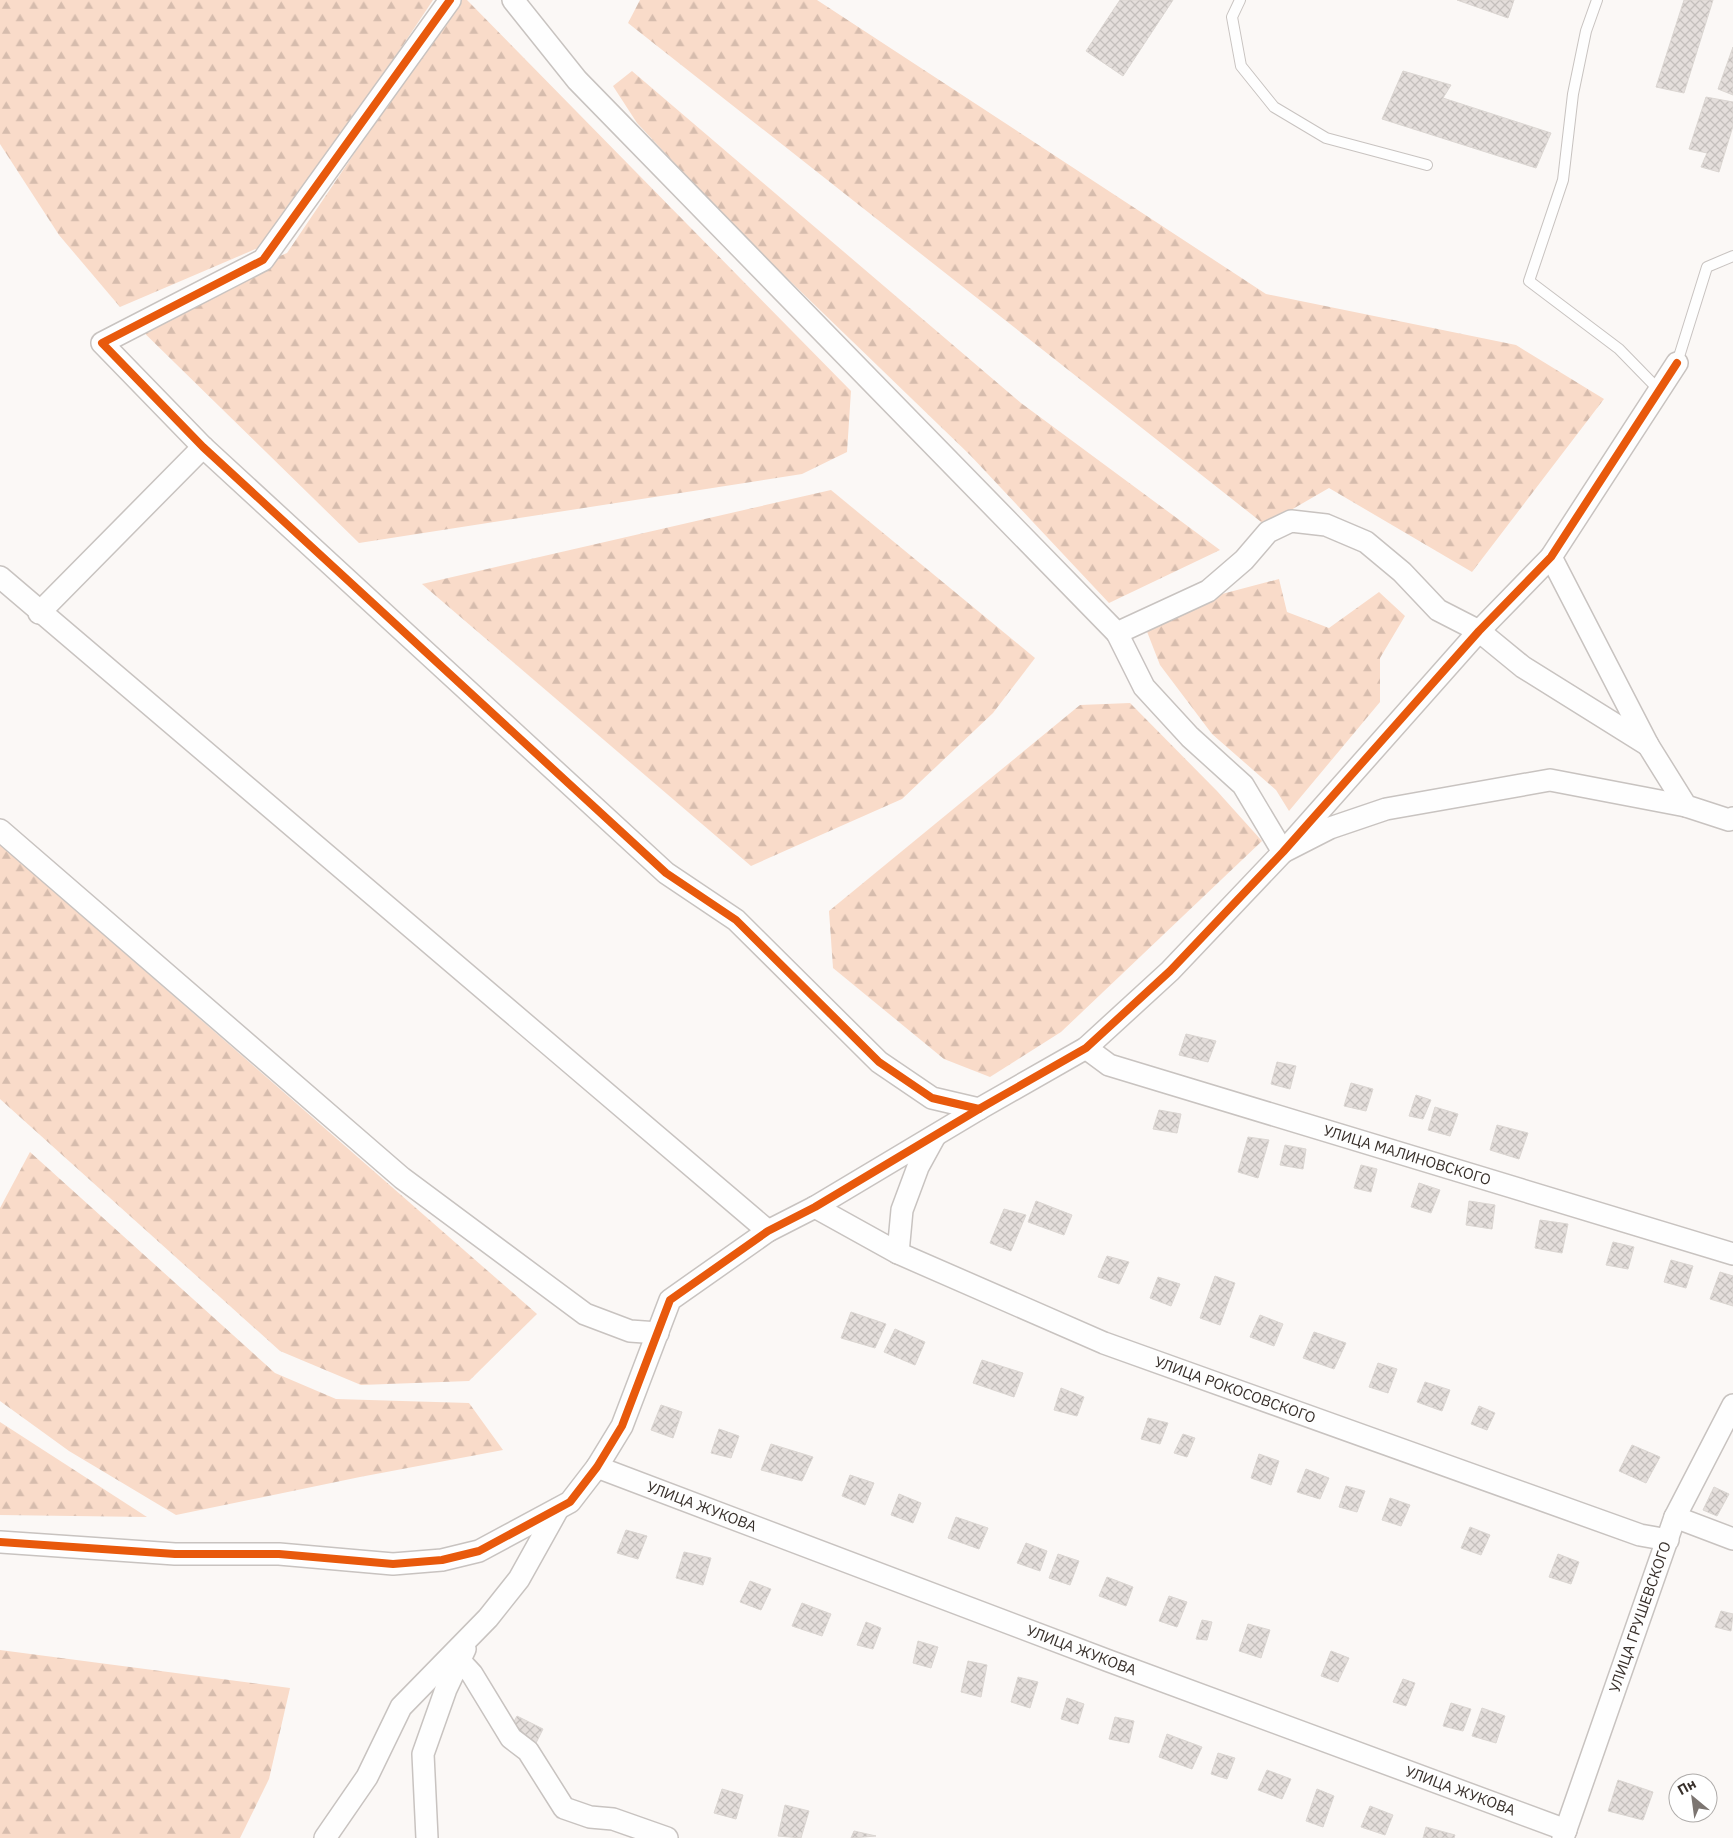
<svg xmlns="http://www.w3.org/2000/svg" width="1733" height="1838" font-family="'IBM Plex Sans',sans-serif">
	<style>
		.forest { fill: url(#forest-firs) }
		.building { fill: url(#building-cross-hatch); stroke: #dbd6d2 }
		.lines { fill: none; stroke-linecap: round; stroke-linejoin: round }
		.lane-casing { stroke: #c8c3c0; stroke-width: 12 }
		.street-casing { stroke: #c8c3c0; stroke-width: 24 }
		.lane { stroke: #fefefe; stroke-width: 10 }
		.street { stroke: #fefefe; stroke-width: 21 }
		.cycleway-casing { stroke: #fff; stroke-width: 11 }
		.cycleway { stroke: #e8590c; stroke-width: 8 }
		.labels { text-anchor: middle; stroke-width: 4; stroke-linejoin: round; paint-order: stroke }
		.street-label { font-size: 15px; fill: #372f2a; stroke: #fff }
	</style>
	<defs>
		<pattern id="forest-firs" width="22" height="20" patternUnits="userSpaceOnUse" patternTransform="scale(1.25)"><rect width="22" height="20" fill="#f9dbc9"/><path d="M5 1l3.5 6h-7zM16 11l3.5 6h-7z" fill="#d6bcad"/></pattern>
		<pattern id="building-cross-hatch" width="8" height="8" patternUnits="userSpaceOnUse" patternTransform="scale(1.25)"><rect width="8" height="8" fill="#e4dedb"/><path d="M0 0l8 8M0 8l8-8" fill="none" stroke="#c4bfbc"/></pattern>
	</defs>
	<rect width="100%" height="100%" fill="#fbf8f6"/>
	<g class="forest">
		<polygon points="0,0 433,0 272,242 120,307 59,235 0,144"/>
		<polygon points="458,0 467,0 851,391 847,452 802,474 359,543 129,318 287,253"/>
		<polygon points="640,0 817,0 1266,294 1516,345 1604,399 1472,572 1329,488 1265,525 628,23"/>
		<polygon points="632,71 1021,403 1220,550 1109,603 970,455 736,229 637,123 613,86"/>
		<polygon points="831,490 1035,658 993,713 902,799 751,866 422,584"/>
		<polygon points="1279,579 1287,612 1329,628 1379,592 1405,616 1380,658 1380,702 1289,811 1276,790 1212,734 1160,665 1146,629 1154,612"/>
		<polygon points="1130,703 1217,791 1262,841 1061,1032 990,1077 944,1059 833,968 829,911 1080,705"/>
		<polygon points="0,844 537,1314 469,1381 361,1385 280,1351 0,1099"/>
		<polygon points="30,1152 275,1373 336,1399 469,1403 503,1450 360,1477 176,1515 69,1451 0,1401 0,1208"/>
		<polygon points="0,1422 147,1517 0,1515"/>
		<polygon points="0,1650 290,1688 269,1779 240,1838 0,1838"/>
	</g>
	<g class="building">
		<polygon points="1120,0 1173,0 1123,76 1086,51"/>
		<polygon points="1457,0 1514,0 1508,18"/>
		<polygon points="1684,0 1713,0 1684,93 1656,87"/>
		<polygon points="1733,47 1733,95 1718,89"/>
		<polygon points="1403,71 1451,85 1443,98 1551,133 1536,168 1382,119"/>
		<polygon points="1706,97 1733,102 1733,126 1719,172 1701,167 1707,153 1689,149"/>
		<polygon points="1186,1034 1216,1041 1208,1062 1179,1055"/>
		<polygon points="1277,1062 1296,1066 1290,1089 1271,1084"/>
		<polygon points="1351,1083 1373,1089 1366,1111 1344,1106"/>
		<polygon points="1416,1095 1431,1100 1423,1119 1409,1116"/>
		<polygon points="1435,1107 1458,1114 1450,1136 1428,1130"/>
		<polygon points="1159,1110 1181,1114 1177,1133 1153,1129"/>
		<polygon points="1497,1125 1528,1133 1519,1159 1490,1150"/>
		<polygon points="1248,1137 1269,1140 1258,1178 1238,1172"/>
		<polygon points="1285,1145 1306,1149 1303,1169 1280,1165"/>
		<polygon points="1361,1165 1377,1169 1371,1192 1354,1188"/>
		<polygon points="1419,1183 1440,1190 1431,1213 1411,1207"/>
		<polygon points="1036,1201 1072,1215 1064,1235 1028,1222"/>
		<polygon points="1469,1201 1495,1205 1492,1229 1466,1225"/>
		<polygon points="1004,1209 1026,1215 1011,1251 990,1243"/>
		<polygon points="1540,1220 1568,1224 1562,1253 1535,1248"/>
		<polygon points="1613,1242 1634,1247 1628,1269 1606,1265"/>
		<polygon points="1107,1256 1129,1262 1119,1284 1098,1277"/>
		<polygon points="1671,1260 1693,1266 1686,1288 1664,1282"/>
		<polygon points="1720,1272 1733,1276 1733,1306 1710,1299"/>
		<polygon points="1215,1276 1235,1283 1220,1325 1200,1318"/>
		<polygon points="1158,1277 1180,1284 1171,1306 1150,1298"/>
		<polygon points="851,1312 886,1324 875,1348 841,1338"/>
		<polygon points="1260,1315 1283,1324 1274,1346 1250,1337"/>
		<polygon points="895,1329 925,1342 915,1365 884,1352"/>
		<polygon points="1314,1332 1346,1343 1334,1369 1303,1358"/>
		<polygon points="982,1360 1023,1373 1014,1397 973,1383"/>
		<polygon points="1378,1363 1397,1369 1388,1393 1369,1387"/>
		<polygon points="1425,1382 1450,1390 1442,1411 1417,1402"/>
		<polygon points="1061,1388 1084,1397 1077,1416 1054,1410"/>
		<polygon points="661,1405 682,1412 673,1438 651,1430"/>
		<polygon points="1479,1406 1495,1413 1487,1430 1471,1424"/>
		<polygon points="1148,1418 1168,1423 1160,1444 1141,1439"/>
		<polygon points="719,1429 739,1436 731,1458 711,1453"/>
		<polygon points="1183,1434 1195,1438 1187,1457 1174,1453"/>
		<polygon points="771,1444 813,1457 802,1481 761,1470"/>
		<polygon points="1632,1445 1660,1457 1646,1483 1619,1471"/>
		<polygon points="1259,1454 1279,1461 1271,1485 1251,1478"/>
		<polygon points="1306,1469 1329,1478 1320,1499 1297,1492"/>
		<polygon points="850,1475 874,1483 865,1505 842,1496"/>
		<polygon points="1346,1486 1365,1491 1357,1512 1339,1507"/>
		<polygon points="1714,1487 1729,1494 1717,1516 1703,1510"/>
		<polygon points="899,1494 921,1503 913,1523 891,1515"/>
		<polygon points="1390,1498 1410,1505 1401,1526 1382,1520"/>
		<polygon points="956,1517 988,1528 979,1549 948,1538"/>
		<polygon points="1470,1527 1490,1535 1481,1555 1461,1548"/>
		<polygon points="626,1530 647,1536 638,1559 617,1553"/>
		<polygon points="1026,1543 1047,1551 1040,1571 1017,1563"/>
		<polygon points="684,1552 711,1558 703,1585 676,1578"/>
		<polygon points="1058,1554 1079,1561 1070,1585 1049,1578"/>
		<polygon points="1558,1554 1579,1562 1571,1584 1549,1577"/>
		<polygon points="1107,1577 1133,1587 1126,1606 1099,1596"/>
		<polygon points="750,1581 771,1589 761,1610 740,1602"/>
		<polygon points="1169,1596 1187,1602 1177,1627 1159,1621"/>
		<polygon points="802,1603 831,1614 822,1636 792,1626"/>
		<polygon points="1721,1611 1733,1614 1731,1631 1715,1627"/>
		<polygon points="1202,1620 1212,1622 1207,1640 1196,1639"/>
		<polygon points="866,1622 881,1628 873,1649 857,1645"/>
		<polygon points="1248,1624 1270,1630 1261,1658 1239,1651"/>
		<polygon points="918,1641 938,1647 931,1668 913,1663"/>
		<polygon points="1331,1651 1349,1658 1338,1682 1321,1676"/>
		<polygon points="968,1661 987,1665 981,1697 961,1692"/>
		<polygon points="1018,1677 1038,1682 1030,1708 1011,1702"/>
		<polygon points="1403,1679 1415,1683 1406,1706 1393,1702"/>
		<polygon points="1067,1698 1084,1704 1078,1724 1061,1719"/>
		<polygon points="1451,1703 1471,1709 1463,1731 1443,1726"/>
		<polygon points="1482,1708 1505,1716 1496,1743 1472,1736"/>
		<polygon points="517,1716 543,1729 536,1743 509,1731"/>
		<polygon points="1115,1717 1134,1721 1129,1743 1109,1739"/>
		<polygon points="1167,1734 1202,1747 1192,1769 1159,1757"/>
		<polygon points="1218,1753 1235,1758 1227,1779 1211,1774"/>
		<polygon points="1267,1770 1291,1779 1282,1799 1258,1790"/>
		<polygon points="1618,1780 1653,1792 1643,1820 1608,1811"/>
		<polygon points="722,1789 743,1795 736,1819 714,1813"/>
		<polygon points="1317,1789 1334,1796 1323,1827 1306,1821"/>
		<polygon points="785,1805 809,1811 801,1838 778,1836"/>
		<polygon points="1370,1806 1393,1815 1385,1835 1361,1827"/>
		<polygon points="1426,1827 1455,1835 1454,1838 1423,1838"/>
		<polygon points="854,1831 876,1836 851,1838"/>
	</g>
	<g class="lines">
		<g class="lane-casing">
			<g id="lane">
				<polyline points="1240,0 1232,17 1241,66 1274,107 1326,138 1427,165"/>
				<polyline points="1597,0 1586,31 1573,94 1563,180 1529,281 1619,349 1659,390"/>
				<polyline points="1677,363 1707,267 1733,256"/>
			</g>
		</g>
		<g class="street-casing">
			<g id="street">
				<polyline points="450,0 263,260 102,343 203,447 666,873 736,920 879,1062 932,1098 979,1109"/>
				<polyline points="513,0 577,80 1117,633 1208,591 1244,560 1268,532 1291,521 1326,525 1366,542 1402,572 1438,610 1479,631 1523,667 1648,745"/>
				<polyline points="1551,557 1648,745 1686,806 1729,820 1733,818"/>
				<polyline points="0,577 768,1231"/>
				<polyline points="39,613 203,447"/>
				<polyline points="1117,633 1144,687 1190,737 1243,785 1283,852 1330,828 1386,809 1550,780 1686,806"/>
				<polyline points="0,830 402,1178 585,1314 630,1331 658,1333"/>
				<path id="s1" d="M 1086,1048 L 1109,1065 L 1733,1254"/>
				<path id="s2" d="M 815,1207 L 898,1253 L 1104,1343 L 1640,1535 L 1668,1540"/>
				<polyline points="898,1253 902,1210 918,1167 935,1136"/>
				<path id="s3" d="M 597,1467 L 1109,1661 L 1566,1830"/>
				<polyline points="1675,1517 1733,1539"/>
				<polyline points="0,1542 175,1554 279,1554 393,1564 442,1560 479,1551 570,1502 597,1467 622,1426 670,1300 768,1231 815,1207 979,1109 1086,1048 1170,971 1283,852 1479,631 1551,557 1677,363"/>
				<polyline points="460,1661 472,1674 511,1738 528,1751 564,1808 590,1817 613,1819 667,1838"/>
				<polyline points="325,1838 367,1777 401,1707 488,1618 519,1579 558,1509"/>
				<polyline points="427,1838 423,1754 446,1689 465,1649"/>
				<path id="s4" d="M 1563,1838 L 1675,1517 L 1733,1405"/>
			</g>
		</g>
		<use href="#lane" class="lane"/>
		<use href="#street" class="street"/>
		<g class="cycleway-casing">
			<g id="cycleway">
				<polyline points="450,0 263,260 102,343 203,447 666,873 736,920 879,1062 932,1098 979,1109"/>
				<polyline points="0,1542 175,1554 279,1554 393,1564 442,1560 479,1551 570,1502 597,1467 622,1426 670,1300 768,1231 815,1207 979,1109 1086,1048 1170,971 1283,852 1479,631 1551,557 1677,363"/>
			</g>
		</g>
		<use href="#cycleway" class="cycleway"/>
	</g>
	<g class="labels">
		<g class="street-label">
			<text dy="5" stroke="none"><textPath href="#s1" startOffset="340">УЛИЦА МАЛИНОВСКОГО</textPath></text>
			<text dy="5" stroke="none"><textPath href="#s2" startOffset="459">УЛИЦА РОКОСОВСКОГО</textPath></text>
			<text dy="5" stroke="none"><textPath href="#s3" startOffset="112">УЛИЦА ЖУКОВА</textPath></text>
			<text dy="5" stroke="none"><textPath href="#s4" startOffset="234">УЛИЦА ГРУШЕВСКОГО</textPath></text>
			<text dy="5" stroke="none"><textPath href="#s3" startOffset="518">УЛИЦА ЖУКОВА</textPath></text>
			<text dy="5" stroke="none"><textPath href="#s3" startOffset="922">УЛИЦА ЖУКОВА</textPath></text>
		</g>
	</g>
	<g transform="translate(1693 1798) rotate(331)"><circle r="24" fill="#ffffff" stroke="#afacaa"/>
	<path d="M0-4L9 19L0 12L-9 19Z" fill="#7c7571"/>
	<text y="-8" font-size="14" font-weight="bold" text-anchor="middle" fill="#372f2a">Пн</text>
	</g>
</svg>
